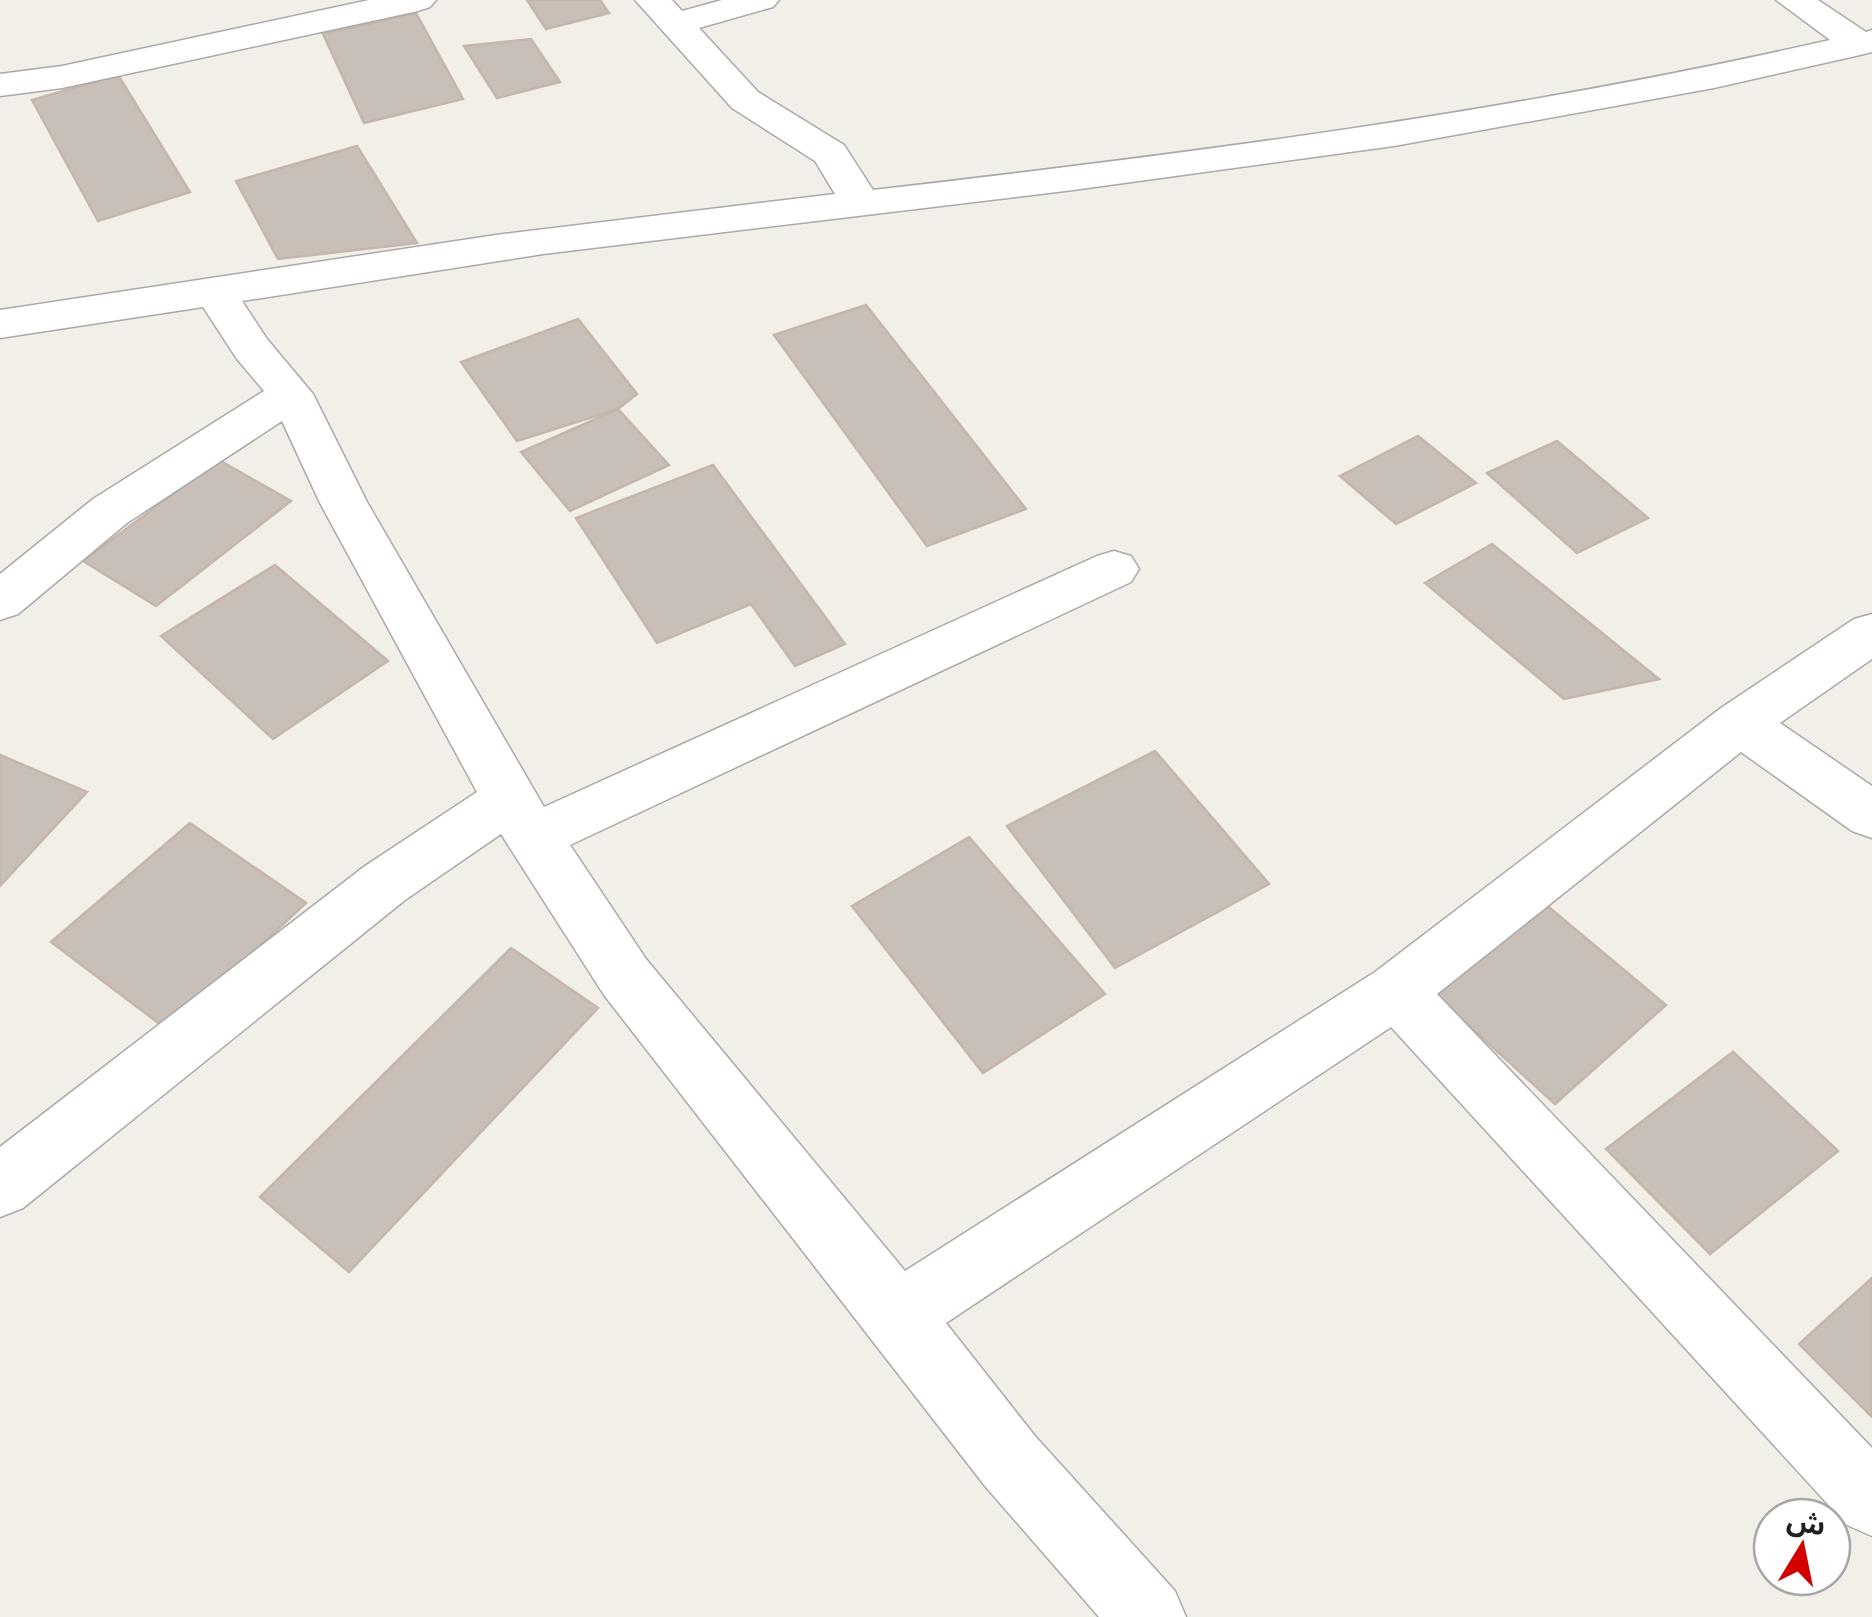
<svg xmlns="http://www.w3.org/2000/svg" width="1872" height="1617" font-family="'Public Sans','Noto Sans Arabic',sans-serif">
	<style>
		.building { fill: #c7bfb8; stroke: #c4b6ab; stroke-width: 2.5 }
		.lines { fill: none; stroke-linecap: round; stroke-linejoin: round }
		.minor-casing { stroke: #a9a9a9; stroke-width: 3 }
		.minor { fill: #fff; fill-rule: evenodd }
	</style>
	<rect width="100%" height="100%" fill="#f2efe9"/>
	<g class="building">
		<polygon points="527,0 600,0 609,13 546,29"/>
		<polygon points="416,13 463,99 364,123 323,34"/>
		<polygon points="531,39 560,82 497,98 464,46"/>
		<polygon points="118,75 190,192 98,221 32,100"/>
		<polygon points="357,146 417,243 278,259 236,181"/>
		<polygon points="866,305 1026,509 927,546 774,335"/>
		<polygon points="578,319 637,394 618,409 517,441 461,362"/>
		<polygon points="618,409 669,465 570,511 521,452"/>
		<polygon points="1418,436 1476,483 1396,524 1340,476"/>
		<polygon points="1557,441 1648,518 1577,553 1487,473"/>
		<polygon points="219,460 291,501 156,606 83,561"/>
		<polygon points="713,465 845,644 795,666 751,604 657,643 576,518"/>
		<polygon points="1492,544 1659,679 1564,699 1425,583"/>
		<polygon points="275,565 388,661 273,739 161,636"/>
		<polygon points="1155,751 1269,884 1115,968 1007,826"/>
		<polygon points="0,755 87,792 0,886"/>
		<polygon points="190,823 306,903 169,1031 51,942"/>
		<polygon points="969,837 1105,994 983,1073 852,906"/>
		<polygon points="1545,904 1666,1005 1555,1104 1434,994"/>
		<polygon points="511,948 598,1008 349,1272 260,1197"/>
		<polygon points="1733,1052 1838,1151 1710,1254 1606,1149"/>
		<polygon points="1872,1278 1872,1417 1799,1344"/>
	</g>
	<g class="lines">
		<g class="minor-casing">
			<g id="minor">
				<polygon points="369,0 436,0 430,7 418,11 62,88 0,96 0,74 62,66"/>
				<path d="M 635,0 L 672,0 L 682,11 L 722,0 L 779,0 L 773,7 L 699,28 L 758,92 L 844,145 L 873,190 C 1194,153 1514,112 1830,40 L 1776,0 L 1818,0 L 1866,32 L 1872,30 L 1872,52 L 1860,55 L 1714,88 L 1394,146 L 1073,190 L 543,254 L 242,301 L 267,339 L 313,394 L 367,502 L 544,807 L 1097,556 L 1114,551 L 1131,556 L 1139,569 L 1131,582 L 570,845 L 646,959 L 905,1271 L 1375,972 L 1721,708 L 1854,619 L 1872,614 L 1872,659 L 1780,723 L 1872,786 L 1872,838 L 1852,831 L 1741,752 L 1437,994 L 1872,1448 L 1872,1536 L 1847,1525 L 1391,1027 L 946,1323 L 1035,1436 L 1175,1591 L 1186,1617 L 1099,1617 L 985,1486 L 604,995 L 501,834 L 405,900 L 23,1208 L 0,1217 L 0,1147 L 365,866 L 477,792 L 320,503 L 282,421 L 127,523 L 18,614 L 0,620 L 0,574 L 93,499 L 264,391 L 237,359 L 203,307 L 0,338 L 0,310 L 496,235 L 835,194 L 815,161 L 732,108 Z"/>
			</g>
		</g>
		<use href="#minor" class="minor"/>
	</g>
	<g transform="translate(1802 1547) rotate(10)"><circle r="48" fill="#ffffff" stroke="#a7a7a7" stroke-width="2.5"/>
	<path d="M0-8L18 38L0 25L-18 38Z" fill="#d40000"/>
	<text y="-15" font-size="28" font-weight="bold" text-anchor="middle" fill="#222222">ش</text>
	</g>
</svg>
